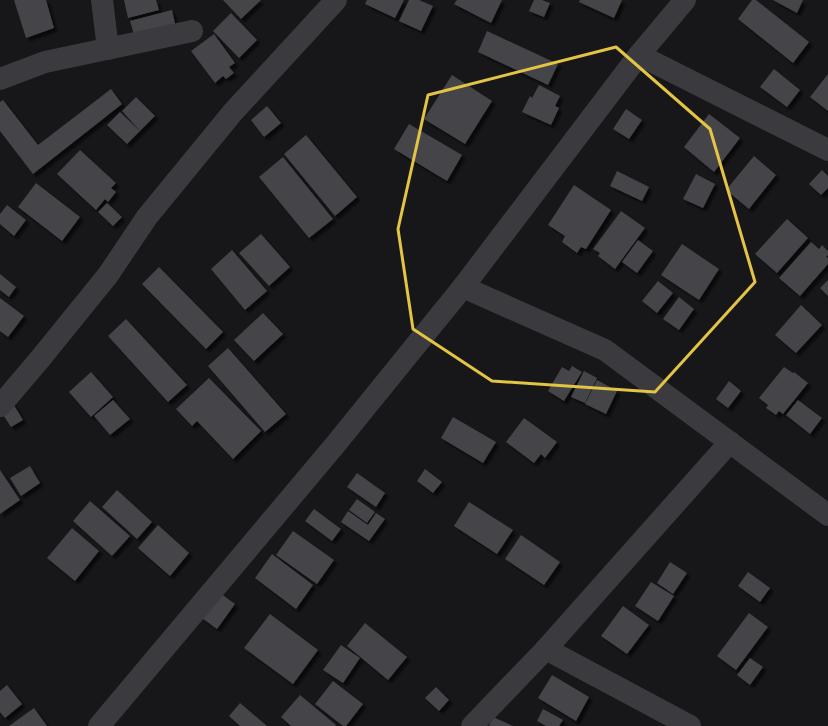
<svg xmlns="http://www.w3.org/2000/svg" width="828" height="726" font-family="'Alegreya Sans',sans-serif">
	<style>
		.building { fill: #444449; filter: url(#shadow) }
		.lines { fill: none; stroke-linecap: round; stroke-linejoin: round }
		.minor { stroke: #3a3a3f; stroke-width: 22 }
		.marked { fill: none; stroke: #e3c444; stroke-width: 3; stroke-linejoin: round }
	</style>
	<defs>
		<filter id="shadow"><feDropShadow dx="3.5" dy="3.5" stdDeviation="1" flood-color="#0009"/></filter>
	</defs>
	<rect width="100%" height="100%" fill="#171719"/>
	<g class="building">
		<polygon points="14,0 46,0 54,28 26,38"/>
		<polygon points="124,0 156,0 159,10 128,18"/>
		<polygon points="223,0 261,0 241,19"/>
		<polygon points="367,0 404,0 395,18 365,4"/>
		<polygon points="409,0 419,0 433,6 421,31 399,21"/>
		<polygon points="457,0 502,0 491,23 454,4"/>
		<polygon points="534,0 542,0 550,3 544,17 529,11"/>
		<polygon points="580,0 622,0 614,18 579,2"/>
		<polygon points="752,0 756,0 809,42 793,63 738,19"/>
		<polygon points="773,0 803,0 797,13"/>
		<polygon points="172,10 176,28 135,38 130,21"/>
		<polygon points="231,13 257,40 239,58 213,31"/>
		<polygon points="487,31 558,64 548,85 478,52"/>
		<polygon points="214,34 235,63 229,67 234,73 226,79 223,76 215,83 191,51"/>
		<polygon points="774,69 800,90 787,107 760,87"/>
		<polygon points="828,74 828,111 810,97"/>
		<polygon points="452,75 492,101 465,144 424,119"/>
		<polygon points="539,85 560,96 555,106 559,108 551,125 522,112 530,96 532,98"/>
		<polygon points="111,89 122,104 33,174 0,131 0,102 3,100 38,145"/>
		<polygon points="136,97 155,116 140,131 122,111"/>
		<polygon points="267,106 281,123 264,137 251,120"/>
		<polygon points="626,109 642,120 629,139 613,129"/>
		<polygon points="120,112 140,131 127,144 107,125"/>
		<polygon points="709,114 740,138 714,172 684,147"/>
		<polygon points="409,124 462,155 447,181 394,149"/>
		<polygon points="306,135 357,197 335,216 284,154"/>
		<polygon points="80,150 116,183 111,188 116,192 108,202 105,199 96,210 57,174"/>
		<polygon points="754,156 776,175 749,209 726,190"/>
		<polygon points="283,157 333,219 309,238 259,177"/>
		<polygon points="822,170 828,176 828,188 821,195 809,184"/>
		<polygon points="617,171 649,187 642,201 610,186"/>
		<polygon points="696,174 715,184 703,208 683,199"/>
		<polygon points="36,183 80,217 62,241 18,207"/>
		<polygon points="574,185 611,210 586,249 581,247 577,253 562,242 565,236 548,225"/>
		<polygon points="107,203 122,217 113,226 98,212"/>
		<polygon points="7,205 26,220 14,236 0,224 0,214"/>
		<polygon points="621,211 645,228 615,269 598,256 600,253 593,249"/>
		<polygon points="787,219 808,238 777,273 755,254"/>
		<polygon points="261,234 290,267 269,286 239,253"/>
		<polygon points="638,240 653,251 637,273 622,262"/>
		<polygon points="811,242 819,249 822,245 828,251 828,255 826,257 828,258 828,264 800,296 779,278"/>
		<polygon points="682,244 719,269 699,300 661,275"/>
		<polygon points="232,250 267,291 245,310 211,269"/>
		<polygon points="159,267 223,332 206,349 142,284"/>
		<polygon points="0,274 16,287 9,297 0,290"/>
		<polygon points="828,280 828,296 820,288"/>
		<polygon points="658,281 673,293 657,313 642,301"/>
		<polygon points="679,297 694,309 679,330 663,319"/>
		<polygon points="0,298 24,316 8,337 0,331"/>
		<polygon points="801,305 822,325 796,353 775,335"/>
		<polygon points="263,313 283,334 254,361 234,340"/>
		<polygon points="126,319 187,385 168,402 108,336"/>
		<polygon points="228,348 286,414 265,432 208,366"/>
		<polygon points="572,366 582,372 564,401 548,391 562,367 569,371"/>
		<polygon points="784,367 793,373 794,372 808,383 783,414 779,411 776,415 766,408 768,405 759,398"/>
		<polygon points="584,371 597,378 585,403 571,397"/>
		<polygon points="91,372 113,397 91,417 69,392"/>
		<polygon points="209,378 261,431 233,459 197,421 192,426 176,409"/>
		<polygon points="597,380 617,391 606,414 585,404"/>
		<polygon points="729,381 741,391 728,408 716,399"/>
		<polygon points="113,400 130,419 110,435 94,416"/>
		<polygon points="798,400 822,418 810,434 786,415"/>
		<polygon points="12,402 23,420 11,427 0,410"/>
		<polygon points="453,417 496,442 483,463 441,438"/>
		<polygon points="524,418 557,442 545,458 541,454 534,463 506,442"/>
		<polygon points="30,466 40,483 21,496 10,478"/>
		<polygon points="425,469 442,482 433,493 417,481"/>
		<polygon points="0,470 20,500 0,514"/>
		<polygon points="357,473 385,493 376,507 347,487"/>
		<polygon points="117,490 152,522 137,539 102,507"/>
		<polygon points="357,499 375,512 367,523 349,510"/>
		<polygon points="90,501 130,536 112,556 73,521"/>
		<polygon points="469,502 513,530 497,554 454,526"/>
		<polygon points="314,509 341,529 332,541 305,521"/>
		<polygon points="348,511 368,525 376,513 385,519 369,541 341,522"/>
		<polygon points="158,525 189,553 170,576 138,548"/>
		<polygon points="72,528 99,551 75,581 47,558"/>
		<polygon points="293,531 334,560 317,584 276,555"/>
		<polygon points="521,535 560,562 544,585 505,559"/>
		<polygon points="272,554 313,585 296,609 255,578"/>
		<polygon points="670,562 687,573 673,594 657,583"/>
		<polygon points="748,572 770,588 760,602 738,586"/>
		<polygon points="651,582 674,596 658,621 635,606"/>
		<polygon points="220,593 235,604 217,629 202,618"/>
		<polygon points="623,606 649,625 627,654 601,636"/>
		<polygon points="749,613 768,627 736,670 717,656"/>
		<polygon points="270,614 318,650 293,684 244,648"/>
		<polygon points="365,623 407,657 388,680 347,646"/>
		<polygon points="341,645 360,658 343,683 323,670"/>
		<polygon points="750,658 763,667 750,685 737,675"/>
		<polygon points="552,675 589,697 576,721 538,698"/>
		<polygon points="333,681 363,704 346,726 343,726 315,704"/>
		<polygon points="7,685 22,704 5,718 0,712 0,691"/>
		<polygon points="436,687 449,700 439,711 425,698"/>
		<polygon points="300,695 336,725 335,726 291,726 281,717"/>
		<polygon points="240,703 267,726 240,726 229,716"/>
		<polygon points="34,708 47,726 9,726"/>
		<polygon points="543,709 563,720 559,726 546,726 537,721"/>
		<polygon points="493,717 513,726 489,726"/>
	</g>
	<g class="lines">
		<g class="minor">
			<polyline points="102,0 108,49"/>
			<polyline points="639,55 828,150"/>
			<polyline points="0,79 45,62 192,31"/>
			<polyline points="463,287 605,350 828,515"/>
			<polyline points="0,406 40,359 108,275 147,217 233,112 336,0"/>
			<polyline points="546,649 690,726"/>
			<polyline points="99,726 335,445 463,287 639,55 685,0"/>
			<polyline points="472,726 546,649 730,442"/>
		</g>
	</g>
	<path class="marked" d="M 616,47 L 710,129 L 755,282 L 655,392 L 492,381 L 413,329 L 398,229 L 428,95 Z"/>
</svg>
